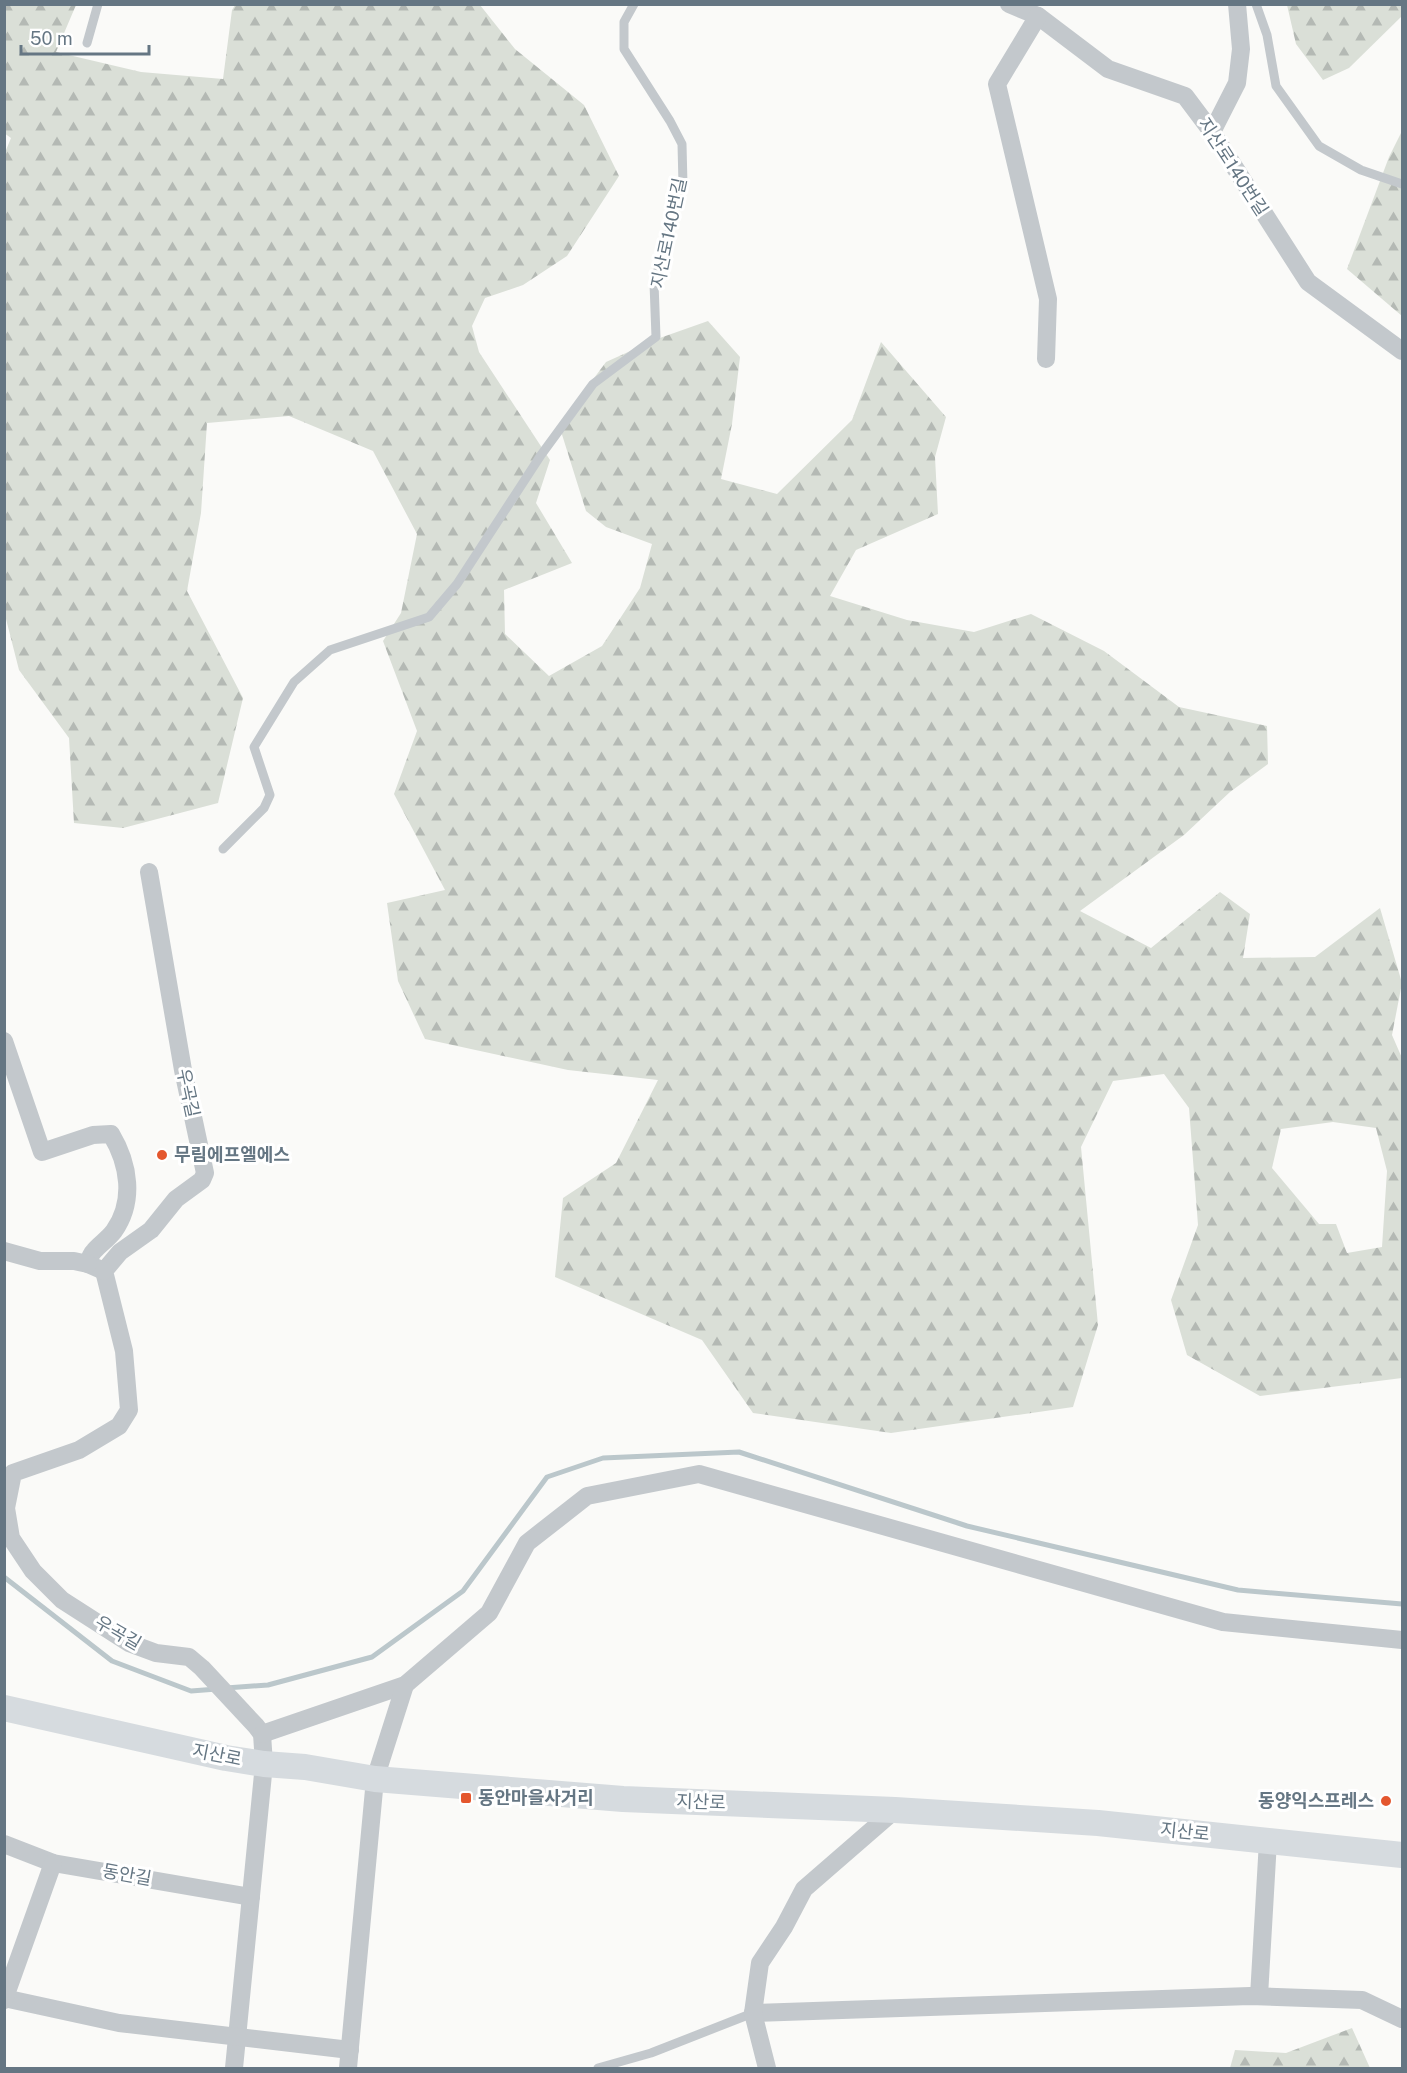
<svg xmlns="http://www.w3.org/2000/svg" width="1407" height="2073" font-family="'Public Sans','Noto Sans KR',sans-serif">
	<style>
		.forest { fill: url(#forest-firs); fill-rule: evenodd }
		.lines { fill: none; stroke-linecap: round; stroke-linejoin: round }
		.stream { stroke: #bbc7cb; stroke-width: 5 }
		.service { stroke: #c3c8cc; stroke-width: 9 }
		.minor { stroke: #c3c8cc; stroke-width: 18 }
		.secondary { stroke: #d6dbdf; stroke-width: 26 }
		.poi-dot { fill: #e4572e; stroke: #fff; stroke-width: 2 }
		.labels { text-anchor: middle; stroke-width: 6; stroke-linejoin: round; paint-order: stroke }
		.street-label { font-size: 18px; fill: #657683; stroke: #fff }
		.poi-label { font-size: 18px; font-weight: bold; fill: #657683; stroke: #fff; text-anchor: start }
	</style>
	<defs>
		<pattern id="forest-firs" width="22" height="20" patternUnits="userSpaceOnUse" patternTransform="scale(1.5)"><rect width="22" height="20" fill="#dadfd7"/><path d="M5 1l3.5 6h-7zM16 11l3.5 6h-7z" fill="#b4b9b4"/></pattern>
	</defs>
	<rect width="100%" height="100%" fill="#fafaf8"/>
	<g class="forest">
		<path d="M 4,5 L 76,5 L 56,52 L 141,72 L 223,79 L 232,10 L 235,5 L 480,5 L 515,49 L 584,105 L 619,176 L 567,256 L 523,285 L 485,298 L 472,326 L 479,352 L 550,460 L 536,503 L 572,563 L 504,590 L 505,634 L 549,676 L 602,646 L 640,588 L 652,544 L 606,527 L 586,511 L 559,425 L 606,362 L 657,339 L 708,321 L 740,357 L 732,424 L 721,479 L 777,494 L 852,420 L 881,342 L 946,417 L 935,457 L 938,514 L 856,550 L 830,596 L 907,620 L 974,632 L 1031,614 L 1104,651 L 1179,707 L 1267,726 L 1268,764 L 1230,792 L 1184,835 L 1080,911 L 1151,948 L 1220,892 L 1250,914 L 1243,958 L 1315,957 L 1380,908 L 1402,983 L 1392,1035 L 1402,1058 L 1402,1378 L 1260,1396 L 1187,1355 L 1171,1300 L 1198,1225 L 1189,1108 L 1164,1074 L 1113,1081 L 1081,1147 L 1098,1325 L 1073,1407 L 891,1433 L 753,1413 L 702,1340 L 555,1277 L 563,1198 L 616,1163 L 658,1080 L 568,1070 L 425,1039 L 398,981 L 387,903 L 445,890 L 394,794 L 417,731 L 383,641 L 401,613 L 417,534 L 373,451 L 289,416 L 207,423 L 201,513 L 187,591 L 243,698 L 218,803 L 123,828 L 74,823 L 69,738 L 19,670 L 5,615 L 4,155 L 11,138 L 4,133 ZM 1333,1122 L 1376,1128 L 1387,1171 L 1382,1247 L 1347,1253 L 1336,1224 L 1319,1224 L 1272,1168 L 1281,1129 Z"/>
		<polygon points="1287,5 1402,5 1402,16 1349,68 1323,80 1296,44"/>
		<polygon points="1402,131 1402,316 1347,269 1389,157"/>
		<polygon points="1352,2028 1370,2068 1230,2068 1235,2050 1286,2053"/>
	</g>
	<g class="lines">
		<g class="stream">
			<polyline points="4,1577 112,1661 191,1691 217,1689"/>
			<polyline points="226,1688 268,1685 372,1657 463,1591 547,1477 603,1458 739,1452 967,1526 1238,1590 1402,1604"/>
		</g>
		<g class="service">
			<polyline points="1256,4 1267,35 1276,86 1319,146 1361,170 1402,184"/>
			<polyline points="87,43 98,4"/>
			<polyline points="223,849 264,808 270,795 254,747 294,682 330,650 429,617 457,584 541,455 593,384 656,337 654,283 683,185 682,144 670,121 624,49 624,22 634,4"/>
			<polyline points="598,2068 651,2053 753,2013"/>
		</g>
		<g class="minor">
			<polyline points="1009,4 1038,16 1108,69 1185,96 1212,132 1308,282 1402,351"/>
			<polyline points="1038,16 997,84 1048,299 1046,359"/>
			<polyline points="1212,132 1237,83 1241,49 1237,4"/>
			<polyline points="149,872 183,1070 205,1173 202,1180 176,1199 151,1230 120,1252 104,1271 124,1351 129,1410 119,1426 79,1450 13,1473 6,1508 11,1538 33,1571 62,1600 129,1643 156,1653 189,1657 202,1668 256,1726 262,1734 264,1764 234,2068"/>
			<path d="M 4,1041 L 42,1152 L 93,1135 L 111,1134 C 129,1164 135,1201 114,1231 C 108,1239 100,1244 94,1251 C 91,1254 89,1260 88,1264 L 104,1271"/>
			<polyline points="4,1251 40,1261 74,1261 88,1264"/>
			<polyline points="262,1734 405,1685 489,1613 527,1543 587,1496 699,1474 1223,1622 1402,1640"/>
			<polyline points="4,1844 53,1863 251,1897"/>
			<polyline points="1259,1996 1268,1841"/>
			<polyline points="4,1998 119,2023 350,2050"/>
			<polyline points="4,2000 53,1863"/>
			<polyline points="753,2013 1250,1996 1362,2000 1402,2019"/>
			<polyline points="348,2068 375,1779 405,1685"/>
			<polyline points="767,2068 753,2013 760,1963 784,1927 804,1889 895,1810"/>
		</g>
		<polyline class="secondary" points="4,1708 226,1758 264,1764 305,1767 375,1779 623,1799 895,1810 1098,1823 1402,1855"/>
	</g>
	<g class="poi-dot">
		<circle cx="162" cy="1155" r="6"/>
		<rect x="460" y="1792" width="12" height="12" rx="3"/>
		<circle cx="1386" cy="1801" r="6"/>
	</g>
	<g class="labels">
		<g class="street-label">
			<text transform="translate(1233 167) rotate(57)" y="6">지산로140번길</text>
			<text transform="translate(669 233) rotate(-78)" y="6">지산로140번길</text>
			<text transform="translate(188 1093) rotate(78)" y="6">우곡길</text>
			<text transform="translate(118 1633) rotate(30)" y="6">우곡길</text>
			<text transform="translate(217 1755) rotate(11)" y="6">지산로</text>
			<text transform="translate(701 1802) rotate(2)" y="6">지산로</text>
			<text transform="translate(1185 1832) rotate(6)" y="6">지산로</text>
			<text transform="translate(127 1875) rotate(10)" y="6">동안길</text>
		</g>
		<g class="poi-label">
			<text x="174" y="1161">무림에프엘에스</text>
			<text x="478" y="1804">동안마을사거리</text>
			<text x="1374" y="1807" text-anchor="end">동양익스프레스</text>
		</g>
	</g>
	<rect width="1407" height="2073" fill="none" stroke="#657683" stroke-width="12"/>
	<path d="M21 45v9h128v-9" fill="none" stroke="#657683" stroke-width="3"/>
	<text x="30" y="45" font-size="18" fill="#657683" stroke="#ffffff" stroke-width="4.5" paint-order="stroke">50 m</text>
</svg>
